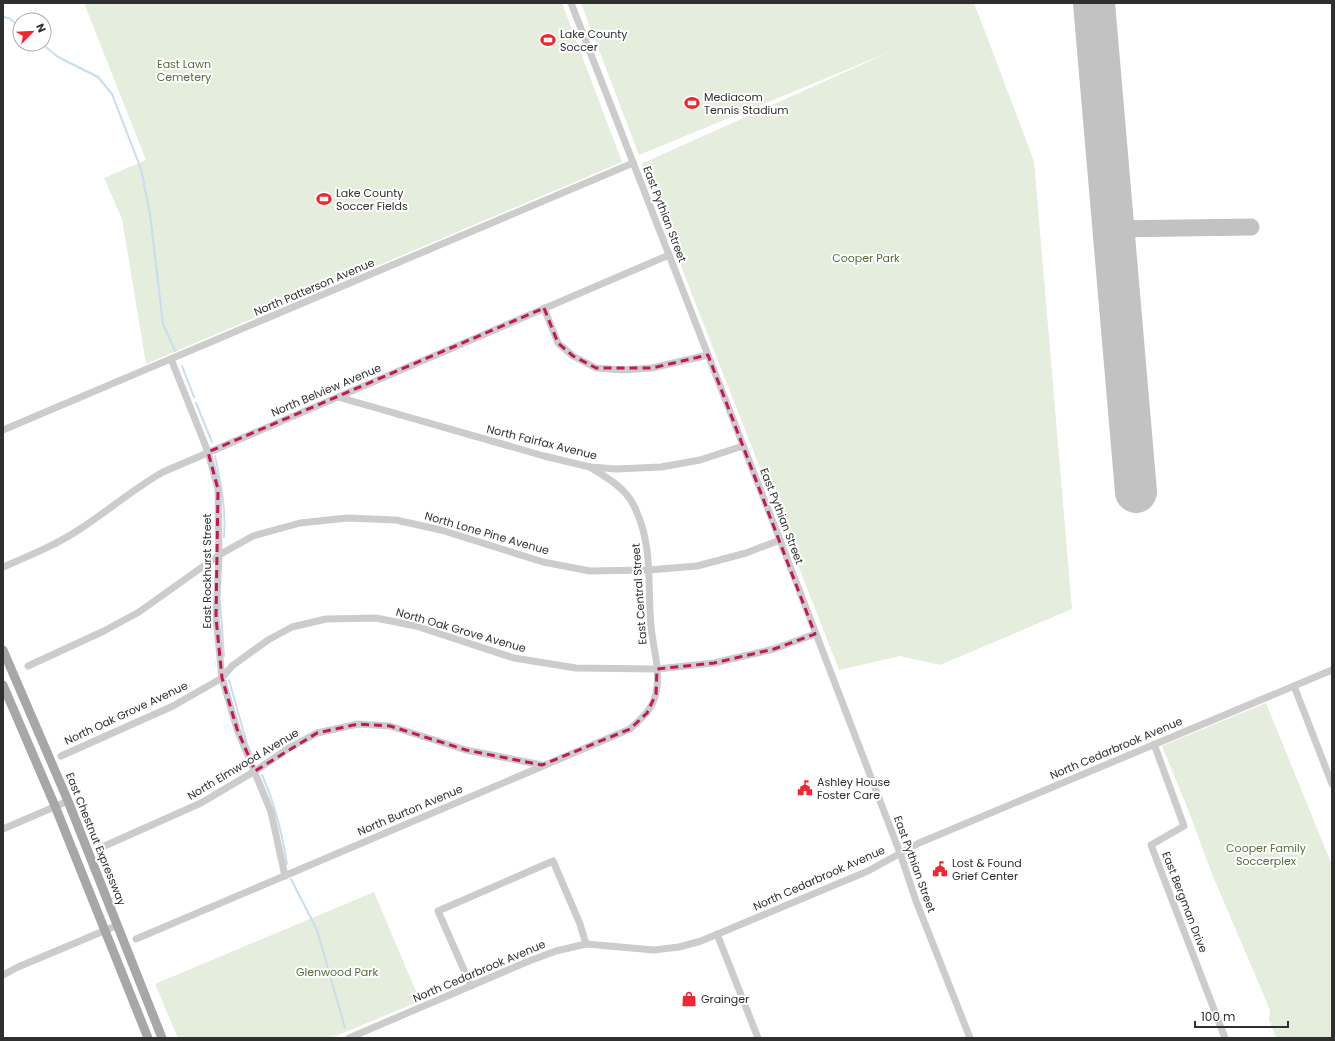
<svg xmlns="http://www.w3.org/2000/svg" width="1335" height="1041" font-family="Poppins,sans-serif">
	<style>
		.green { fill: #e5eddc }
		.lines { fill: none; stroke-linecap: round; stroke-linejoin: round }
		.stream { stroke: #c7deee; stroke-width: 2 }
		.taxiway { stroke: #c2c2c2; stroke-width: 17 }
		.runway { stroke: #c2c2c2; stroke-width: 42 }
		.minor { stroke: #ccc; stroke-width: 7 }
		.major { stroke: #a7a7a7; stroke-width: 9 }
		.marked { fill: none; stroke: #c2185b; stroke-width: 3; stroke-dasharray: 8 5; stroke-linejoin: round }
		.labels { text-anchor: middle; stroke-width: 4; stroke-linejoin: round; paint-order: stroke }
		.poi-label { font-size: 11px; fill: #2f2f2f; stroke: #fff; text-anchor: start }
		.park-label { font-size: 11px; fill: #516d39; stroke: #fff }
		.street-label { font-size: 11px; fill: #2f2f2f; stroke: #fff }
	</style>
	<rect width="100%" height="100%" fill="#fff"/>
	<g class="green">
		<polygon points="84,3 562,3 622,162 146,364 122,219 104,178 146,160"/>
		<polygon points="581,3 974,3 1034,161 1072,609 940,665 900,656 839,670 641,164 892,51 639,155"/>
		<polygon points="1266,703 1332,865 1332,1038 1276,1038 1269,1020 1270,1010 1212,874 1189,812 1162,746"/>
		<polygon points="374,892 420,1001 331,1038 178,1038 155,984"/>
	</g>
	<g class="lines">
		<g class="stream">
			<polyline points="3,17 9,18 20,27"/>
			<polyline points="42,44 58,57 98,77 112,94 141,169 150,214 163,324 175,351"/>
			<polyline points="182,366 194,397"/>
			<polyline points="196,403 212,442"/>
			<path d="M 215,456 C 221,483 226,509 224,537"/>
			<polyline points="220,602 224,656"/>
			<polyline points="229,680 247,744 254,759"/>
			<path d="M 262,775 C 275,804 282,833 287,864"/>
			<polyline points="291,879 317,930 345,1028"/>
		</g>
		<polyline class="taxiway" points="1113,229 1251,227"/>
		<polyline class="runway" points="1094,3 1136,492"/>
		<g class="minor">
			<polyline points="571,3 780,540 900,853 916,901 970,1038"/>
			<polyline points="544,308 558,343 573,356 596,368 623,370 652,368 708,355"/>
			<polyline points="171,359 208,452 218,489 219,555 216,618 222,678 237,729 271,812 285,876"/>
			<polyline points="338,397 544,456 590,467 616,469 661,467 700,460 743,446"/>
			<polyline points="3,430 633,163"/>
			<path d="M 3,567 C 29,556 56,545 80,529 C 108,511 133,489 163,472 L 669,255"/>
			<polyline points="28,666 104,631 139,612 219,555 253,536 300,523 347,518 396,520 441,530 543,562 590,571 649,570 697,566 746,553 780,540"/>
			<polyline points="1294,686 1332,784"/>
			<polyline points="1154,744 1184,826 1151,845 1225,1038"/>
			<polyline points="61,756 173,706 222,678 232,666 268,640 292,627 326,619 376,618 416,626 514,658 576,668 657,669 714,663 774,649 815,634"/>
			<polyline points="3,829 68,801"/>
			<polyline points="100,848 201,803 255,771 289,748 317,733 358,724 390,726 466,750 542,765"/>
			<polyline points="717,934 758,1038"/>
			<path d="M 136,939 L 630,729 C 641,719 653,709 656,693 C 661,671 653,648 651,626 C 647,584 654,544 633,504 C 624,487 606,477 590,467"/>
			<polyline points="3,975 18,967 118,925"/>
			<polyline points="471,986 438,911 553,861 580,924 586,944"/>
			<polyline points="349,1038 529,961 556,951 586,944 654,950 679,947 701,941 868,871 919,843 1332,670"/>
		</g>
		<g class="major">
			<polyline points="3,650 68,801 162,1038"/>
			<polyline points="3,685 55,806 148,1038"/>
		</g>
	</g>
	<path class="marked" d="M 544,308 L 558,343 L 573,356 L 596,368 L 652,368 L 708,355 L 815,634 L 774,649 L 714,663 L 657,669 L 656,694 L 647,713 L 630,729 L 542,765 L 466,750 L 390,726 L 358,724 L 317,733 L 255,771 L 237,729 L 222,678 L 216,618 L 218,489 L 208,452 Z"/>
	<defs>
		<g id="stadium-bare" transform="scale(1.2)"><path d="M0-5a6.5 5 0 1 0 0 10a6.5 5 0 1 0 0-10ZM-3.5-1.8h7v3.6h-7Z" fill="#f02733" stroke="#fff" stroke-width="2.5" paint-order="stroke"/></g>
		<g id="civic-bare" transform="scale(1.2)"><path d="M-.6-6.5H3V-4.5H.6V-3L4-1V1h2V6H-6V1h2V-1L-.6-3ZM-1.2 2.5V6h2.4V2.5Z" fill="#f02733" stroke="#fff" stroke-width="2.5" paint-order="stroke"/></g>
		<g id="shop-bare" transform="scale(1.2)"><path d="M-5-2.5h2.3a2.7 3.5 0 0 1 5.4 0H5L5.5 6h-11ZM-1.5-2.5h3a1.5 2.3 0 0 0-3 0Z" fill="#f02733" stroke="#fff" stroke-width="2.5" paint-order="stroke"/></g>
	</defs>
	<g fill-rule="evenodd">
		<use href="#stadium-bare" x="548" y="40"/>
		<use href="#stadium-bare" x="692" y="103"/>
		<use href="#stadium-bare" x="324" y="199"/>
		<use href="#civic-bare" x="805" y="788"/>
		<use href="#civic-bare" x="940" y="869"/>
		<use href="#shop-bare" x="689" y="999"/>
	</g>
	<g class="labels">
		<g class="poi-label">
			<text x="560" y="38">Lake County<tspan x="560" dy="13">Soccer</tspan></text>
			<text x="704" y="101">Mediacom<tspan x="704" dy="13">Tennis Stadium</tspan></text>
			<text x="336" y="197">Lake County<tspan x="336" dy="13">Soccer Fields</tspan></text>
			<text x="817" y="786">Ashley House<tspan x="817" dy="13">Foster Care</tspan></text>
			<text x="952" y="867">Lost &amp; Found<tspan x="952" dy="13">Grief Center</tspan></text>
			<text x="701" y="1003">Grainger</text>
		</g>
		<g class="park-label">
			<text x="184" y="68">East Lawn<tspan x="184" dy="13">Cemetery</tspan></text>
			<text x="866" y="262">Cooper Park</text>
			<text x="1266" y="852">Cooper Family<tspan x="1266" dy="13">Soccerplex</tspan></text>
			<text x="337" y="976">Glenwood Park</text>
		</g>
		<g class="street-label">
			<text transform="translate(665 214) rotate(69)" y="4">East Pythian Street</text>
			<text transform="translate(314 287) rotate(-23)" y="4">North Patterson Avenue</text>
			<text transform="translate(326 390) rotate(-23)" y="4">North Belview Avenue</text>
			<text transform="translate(542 442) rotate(14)" y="4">North Fairfax Avenue</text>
			<text transform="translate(782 516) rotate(69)" y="4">East Pythian Street</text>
			<text transform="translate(487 533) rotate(16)" y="4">North Lone Pine Avenue</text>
			<text transform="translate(207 571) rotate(-90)" y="4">East Rockhurst Street</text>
			<text transform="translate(639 594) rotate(-94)" y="4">East Central Street</text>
			<text transform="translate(461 630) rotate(16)" y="4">North Oak Grove Avenue</text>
			<text transform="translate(126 713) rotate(-25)" y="4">North Oak Grove Avenue</text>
			<text transform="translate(1116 748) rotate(-23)" y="4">North Cedarbrook Avenue</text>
			<text transform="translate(243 764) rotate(-31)" y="4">North Elmwood Avenue</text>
			<text transform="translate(410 810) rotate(-23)" y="4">North Burton Avenue</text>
			<text transform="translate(96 839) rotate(68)" y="4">East Chestnut Expressway</text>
			<text transform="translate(915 864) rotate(70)" y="4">East Pythian Street</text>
			<text transform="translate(819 878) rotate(-24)" y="4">North Cedarbrook Avenue</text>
			<text transform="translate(1185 902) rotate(69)" y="4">East Bergman Drive</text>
			<text transform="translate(479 971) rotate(-23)" y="4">North Cedarbrook Avenue</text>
		</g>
	</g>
	<rect width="1335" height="1041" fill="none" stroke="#2f2f2f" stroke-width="8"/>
	<g transform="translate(32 32) rotate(66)"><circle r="19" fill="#ffffff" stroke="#acacac"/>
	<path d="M0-3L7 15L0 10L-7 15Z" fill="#f02733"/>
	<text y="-6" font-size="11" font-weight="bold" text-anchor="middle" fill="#2f2f2f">N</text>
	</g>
	<path d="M1195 1021v6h93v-6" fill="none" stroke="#2f2f2f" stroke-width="2"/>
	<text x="1201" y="1021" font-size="12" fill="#2f2f2f" stroke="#ffffff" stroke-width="3" paint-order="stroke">100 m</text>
</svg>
